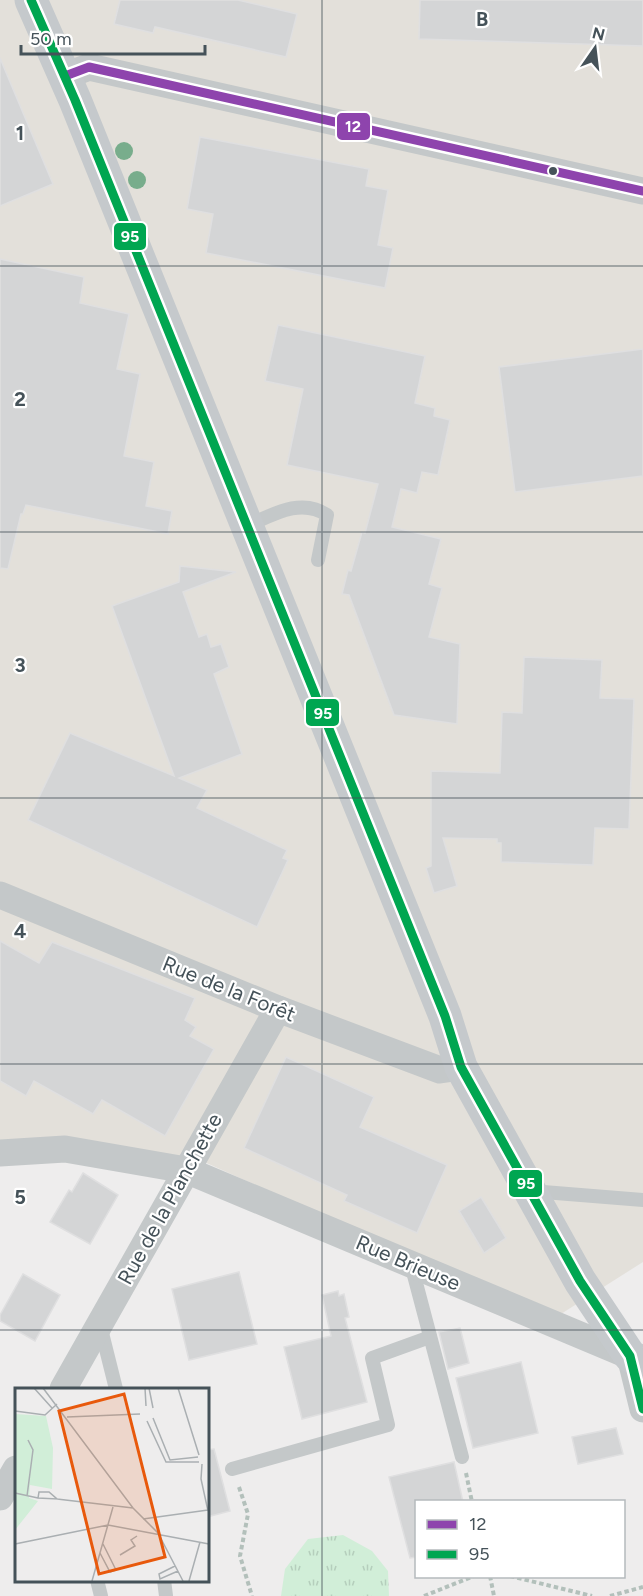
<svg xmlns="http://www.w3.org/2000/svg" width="643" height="1596" font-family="Figtree,sans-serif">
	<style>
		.commercial { fill: #e3e0da }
		.park { fill: url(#park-tufts) }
		.building { fill: #d4d5d6; stroke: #dfdfe0; stroke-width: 1.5 }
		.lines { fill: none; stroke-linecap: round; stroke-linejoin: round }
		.path { stroke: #b3c0bb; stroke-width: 4; stroke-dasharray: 4.5 3; stroke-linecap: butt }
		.lane { stroke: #c4c8c9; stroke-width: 14 }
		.street { stroke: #c4c8c9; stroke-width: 27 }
		.secondary { stroke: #c5c9cc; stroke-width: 33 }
		.bus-1-casing { stroke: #fff; stroke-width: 14 }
		.bus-2-casing { stroke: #fff; stroke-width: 14 }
		.bus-1 { stroke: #8e44ad; stroke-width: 9 }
		.bus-2 { stroke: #00a651; stroke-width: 9 }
		.tree { fill: #78ad8c }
		.grid { fill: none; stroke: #455259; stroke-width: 1.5; stroke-opacity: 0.55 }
		.bus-dot { fill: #455259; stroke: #fff; stroke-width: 2 }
		.labels { text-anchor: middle; stroke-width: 4.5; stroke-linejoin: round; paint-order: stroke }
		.street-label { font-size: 21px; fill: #455259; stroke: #fff }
		.inset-road { fill: none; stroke: #aaafb2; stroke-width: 1.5 }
		.view { fill: #e8590c; fill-opacity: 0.15; stroke: #e8590c; stroke-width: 3 }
		.inset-edge { fill: none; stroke: #455259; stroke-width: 3 }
		.grid-label { font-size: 20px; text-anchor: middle; font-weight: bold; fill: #455259; stroke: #fff; stroke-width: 4.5; stroke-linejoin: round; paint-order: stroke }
		.line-badge { stroke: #fff; stroke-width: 2 }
		.badge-label { font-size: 16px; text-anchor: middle; font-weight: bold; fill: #fff }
	</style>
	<defs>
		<pattern id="park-tufts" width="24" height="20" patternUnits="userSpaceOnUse" patternTransform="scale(1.5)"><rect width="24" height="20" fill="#d1eed8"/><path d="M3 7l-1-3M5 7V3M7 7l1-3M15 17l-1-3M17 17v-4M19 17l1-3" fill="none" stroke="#b5cebc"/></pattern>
	</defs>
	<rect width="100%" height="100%" fill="#eeeded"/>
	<polygon class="commercial" points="0,0 643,0 643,1262 553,1319 200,1160 0,1150"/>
	<polygon class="park" points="343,1535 372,1551 388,1571 389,1596 281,1596 285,1569 308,1539"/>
	<g class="building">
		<polygon points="120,0 238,0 297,14 286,57 155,27 153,33 114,24"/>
		<polygon points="420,0 643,0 643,46 419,39"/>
		<polygon points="0,58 53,184 0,206"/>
		<polygon points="200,137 369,169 366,186 388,190 378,245 393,248 385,288 206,253 213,214 187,209"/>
		<polygon points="0,259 84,277 80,303 129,314 117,369 140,374 124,456 154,462 146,506 172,511 168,534 26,505 23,514 21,514 8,569 0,568"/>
		<polygon points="278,325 425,356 415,403 435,408 434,416 450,420 438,475 422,472 417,493 401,489 392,527 441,539 429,584 442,588 429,637 460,644 457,724 394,715 349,595 342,594 348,570 351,571 362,532 365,533 378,484 287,465 303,389 265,381"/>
		<polygon points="643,349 643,476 515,492 499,367"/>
		<polygon points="180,566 236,572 183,592 199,637 207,634 211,647 221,644 229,667 214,674 242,754 179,778 207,790 197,808 287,850 283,858 288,860 257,927 28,820 70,733 174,776 112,606 179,582"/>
		<polygon points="524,657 602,660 600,698 634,699 629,829 595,828 593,865 501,862 501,843 497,843 497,839 443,838 457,886 434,893 426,868 431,866 431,771 500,773 502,712 522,713"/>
		<polygon points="0,941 39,963 52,942 195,998 185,1020 196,1027 190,1036 214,1049 165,1136 102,1100 93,1114 34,1081 26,1096 0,1081"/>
		<polygon points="286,1057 374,1097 360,1127 447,1165 417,1233 344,1201 347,1195 244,1148"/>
		<polygon points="83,1173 118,1195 90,1244 50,1222 69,1190 72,1192"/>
		<polygon points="481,1197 506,1238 484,1253 459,1211"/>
		<polygon points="239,1272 257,1344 189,1360 172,1289"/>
		<polygon points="23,1274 60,1295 35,1341 0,1321 0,1315"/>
		<polygon points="338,1291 339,1296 344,1294 349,1317 345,1318 367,1402 302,1419 284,1347 331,1336 322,1295"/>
		<polygon points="460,1328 469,1363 448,1369 439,1332"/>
		<polygon points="521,1362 538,1433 473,1448 456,1378"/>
		<polygon points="616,1428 623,1454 578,1464 572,1437"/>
		<polygon points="214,1449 230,1511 207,1517 207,1450"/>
		<polygon points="454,1462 463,1502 417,1502 417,1557 410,1558 389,1477"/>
	</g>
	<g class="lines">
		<g class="path">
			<polyline points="466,1473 472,1502"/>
			<polyline points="239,1487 248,1514 240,1556 252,1596"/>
			<polyline points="490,1576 494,1596"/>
			<polyline points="510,1576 592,1596"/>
			<polyline points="424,1596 474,1576"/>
			<polyline points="610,1596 643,1587"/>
		</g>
		<g class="lane">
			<path d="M 247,526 C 272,515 301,497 327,515 L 318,560"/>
			<polyline points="531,1191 643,1200"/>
			<polyline points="411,1264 462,1457"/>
			<polyline points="100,1325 116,1389"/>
			<polyline points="232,1469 388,1425 372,1358 430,1337"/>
			<polyline points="97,1580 101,1596"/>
			<polyline points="164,1580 166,1596"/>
		</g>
		<g class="street">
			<polyline points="65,76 89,67 643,191"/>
			<polyline points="0,895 278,1009 440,1070 461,1067"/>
			<polyline points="0,1153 65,1149 186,1170 630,1356 643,1409"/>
			<polyline points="63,1389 278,1009"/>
			<polyline points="0,1497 16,1469"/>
		</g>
		<polyline class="secondary" points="31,0 75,100 445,1016 461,1067 580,1281 630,1356 643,1363"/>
		<g class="bus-1-casing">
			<polyline id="bus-1" points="65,76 89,67 643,191"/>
		</g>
		<g class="bus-2-casing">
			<polyline id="bus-2" points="31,0 75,100 445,1016 461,1067 580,1281 630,1356 643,1409"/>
		</g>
		<use href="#bus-1" class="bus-1"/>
		<use href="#bus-2" class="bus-2"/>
	</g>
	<g class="tree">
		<circle cx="124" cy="151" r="9"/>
		<circle cx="137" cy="180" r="9"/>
	</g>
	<path class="grid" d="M 322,0 L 322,1596M 0,266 L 643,266M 0,532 L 643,532M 0,798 L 643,798M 0,1064 L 643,1064M 0,1330 L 643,1330"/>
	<circle class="bus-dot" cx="553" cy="171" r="5"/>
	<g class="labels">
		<g class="street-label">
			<text transform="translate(229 989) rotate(22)" y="7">Rue de la Forêt</text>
			<text transform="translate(170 1199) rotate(-61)" y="7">Rue de la Planchette</text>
			<text transform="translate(408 1263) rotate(23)" y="7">Rue Brieuse</text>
		</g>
	</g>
	<g transform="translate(15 1388)">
		<rect width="194" height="194" fill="#eeeded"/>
		<path d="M 0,26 L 31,28 L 38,60 L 37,101 L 15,97 L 14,110 L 23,113 L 0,142 Z" fill="#d1eed8"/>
		<path class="inset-road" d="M 19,0 L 37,20M 28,0 L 118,120 L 143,145 L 168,193M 130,0 L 131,18M 134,0 L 138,20M 163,0 L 184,67M 0,23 L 30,27 L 42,16M 52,29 L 125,26M 138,30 L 155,72 L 183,69M 132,33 L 151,74 L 184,74M 187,76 L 186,91 L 193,123M 24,104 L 34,104 L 42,111 L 23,110 ZM 0,105 L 23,110M 12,108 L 18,62 L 13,52M 42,111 L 118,120M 128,131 L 193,122M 0,156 L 93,137 L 194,156M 85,165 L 95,184 L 101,182 L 88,156M 105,167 L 120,158 L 116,152 L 122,148M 160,178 L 144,186 L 145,191 L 163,183M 77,193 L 98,119M 174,193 L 185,154"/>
		<path class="view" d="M 109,6 L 150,169 L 84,186 L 44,23 Z"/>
		<rect width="194" height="194" class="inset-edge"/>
	</g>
	<g class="grid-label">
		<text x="482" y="26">B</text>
		<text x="20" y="140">1</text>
		<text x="20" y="406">2</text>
		<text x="20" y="672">3</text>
		<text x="20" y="938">4</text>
		<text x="20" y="1204">5</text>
	</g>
	<g class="line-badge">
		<rect x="336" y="112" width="35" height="29" rx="6" fill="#8e44ad"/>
		<rect x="113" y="222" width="34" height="29" rx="6" fill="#00a651"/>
		<rect x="305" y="698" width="35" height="29" rx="6" fill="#00a651"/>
		<rect x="508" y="1169" width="35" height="29" rx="6" fill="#00a651"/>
	</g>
	<g class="badge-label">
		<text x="353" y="132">12</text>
		<text x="130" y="242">95</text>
		<text x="323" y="719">95</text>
		<text x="526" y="1189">95</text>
	</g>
	<rect x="415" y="1500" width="210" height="78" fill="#ffffff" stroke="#b5babd" stroke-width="1.5"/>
	<rect x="427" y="1520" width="30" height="9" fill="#8e44ad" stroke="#b5babd" stroke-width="1.5"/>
	<text x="469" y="1530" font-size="18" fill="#455259">12</text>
	<rect x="427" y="1550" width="30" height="9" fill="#00a651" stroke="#b5babd" stroke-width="1.5"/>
	<text x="469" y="1560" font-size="18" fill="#455259">95</text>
	<g transform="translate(595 48) rotate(14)" stroke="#ffffff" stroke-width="4.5" paint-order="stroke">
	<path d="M0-4.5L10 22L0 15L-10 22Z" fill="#455259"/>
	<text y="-9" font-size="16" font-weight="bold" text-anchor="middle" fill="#455259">N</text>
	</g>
	<path d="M21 45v9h184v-9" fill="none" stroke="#455259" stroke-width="3"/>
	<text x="30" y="45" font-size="18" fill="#455259" stroke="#ffffff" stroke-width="4.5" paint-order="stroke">50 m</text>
</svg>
